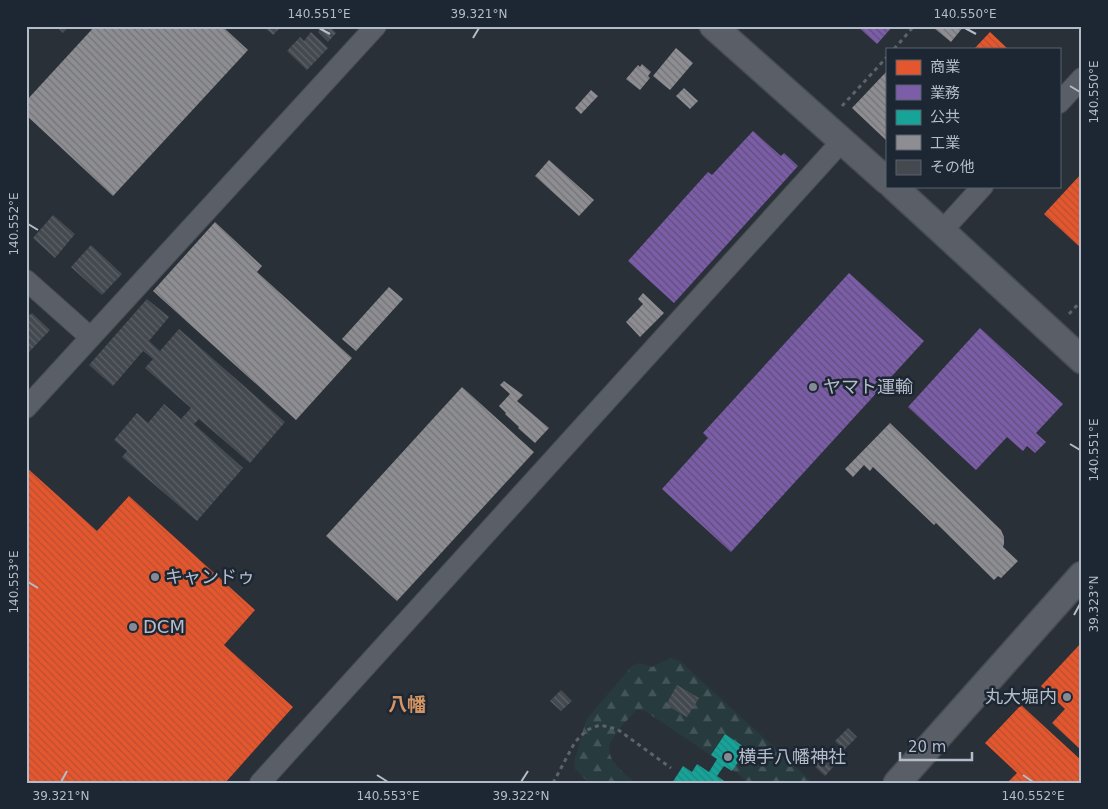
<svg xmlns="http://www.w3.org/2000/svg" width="1108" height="809" font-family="'DejaVu Sans','Noto Sans JP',sans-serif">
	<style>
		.forest { fill: url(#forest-firs) }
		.shops { fill: url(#shops-back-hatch) }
		.offices { fill: url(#offices-back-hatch) }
		.public { fill: url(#public-back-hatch) }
		.industry { fill: url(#industry-back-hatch) }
		.building { fill: url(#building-back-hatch) }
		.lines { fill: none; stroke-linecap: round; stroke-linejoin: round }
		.minor-casing { stroke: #484c53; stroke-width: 22 }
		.tertiary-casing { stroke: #484c53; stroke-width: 29 }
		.path { stroke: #5d636a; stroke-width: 3; stroke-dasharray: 4 4; stroke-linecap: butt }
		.minor { stroke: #5a5e66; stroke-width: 20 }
		.tertiary { stroke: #5a5e66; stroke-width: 26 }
		.ticks { fill: none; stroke: #b4bcc9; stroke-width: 2 }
		.poi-dot { fill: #848b96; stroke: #1d2633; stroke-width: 2 }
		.labels { text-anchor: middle; stroke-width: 5; stroke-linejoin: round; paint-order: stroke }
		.poi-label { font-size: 18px; fill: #b4bcc9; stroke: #1d2633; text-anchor: start }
		.neighbourhood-label { font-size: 19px; font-weight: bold; fill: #d59563; stroke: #1d2633 }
		.neatline { fill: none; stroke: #b4bcc9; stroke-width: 2 }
		.ticks-label { font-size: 12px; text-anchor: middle; fill: #b4bcc9 }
	</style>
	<defs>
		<pattern id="forest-firs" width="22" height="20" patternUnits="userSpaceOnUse" patternTransform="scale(1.25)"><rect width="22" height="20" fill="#273a3e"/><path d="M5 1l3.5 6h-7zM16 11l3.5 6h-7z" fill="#445559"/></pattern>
		<pattern id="shops-back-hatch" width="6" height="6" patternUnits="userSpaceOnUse" patternTransform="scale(1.25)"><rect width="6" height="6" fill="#e4572e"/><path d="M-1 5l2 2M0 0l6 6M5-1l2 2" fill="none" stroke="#b84f32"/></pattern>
		<pattern id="offices-back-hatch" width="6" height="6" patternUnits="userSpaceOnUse" patternTransform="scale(1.25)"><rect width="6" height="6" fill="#7b5ea7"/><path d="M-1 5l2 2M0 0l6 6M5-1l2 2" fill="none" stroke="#5f4f7c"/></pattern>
		<pattern id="public-back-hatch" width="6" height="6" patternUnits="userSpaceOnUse" patternTransform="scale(1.25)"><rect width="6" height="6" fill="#17a398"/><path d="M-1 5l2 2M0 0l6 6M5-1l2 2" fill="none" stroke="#1f8881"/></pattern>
		<pattern id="industry-back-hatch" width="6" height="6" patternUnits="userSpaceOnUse" patternTransform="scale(1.25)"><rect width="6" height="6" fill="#8d8d92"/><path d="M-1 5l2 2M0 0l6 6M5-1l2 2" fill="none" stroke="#737478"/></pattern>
		<pattern id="building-back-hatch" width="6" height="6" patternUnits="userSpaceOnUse" patternTransform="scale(1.25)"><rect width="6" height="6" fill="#444950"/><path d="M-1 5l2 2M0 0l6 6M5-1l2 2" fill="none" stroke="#5d6168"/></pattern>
	</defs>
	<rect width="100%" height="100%" fill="#2a3038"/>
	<path class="forest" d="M 671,658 L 680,661 L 813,783 L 747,783 L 740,775 L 645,711 L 636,710 C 607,744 594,750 636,783 L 589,783 L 575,769 L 574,763 L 586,720 L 632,666 L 640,663 L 652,667 Z"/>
	<g class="shops">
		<polygon points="990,32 1008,49 974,49"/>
		<polygon points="1082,173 1082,249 1044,214"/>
		<polygon points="26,467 97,531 129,496 255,610 224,645 293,707 225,783 26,783"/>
		<polygon points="1082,642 1082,751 1052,723 1065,709 1041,686"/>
		<polygon points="1021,705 1082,761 1082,783 1007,783 1017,773 985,743"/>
	</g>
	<g class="offices">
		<polygon points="857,26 893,26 877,44"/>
		<polygon points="753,131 781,156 784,153 798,166 674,303 628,261 708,172 712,175"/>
		<polygon points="849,273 924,341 731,552 662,489 708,438 703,433"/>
		<polygon points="980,328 1063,404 1036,433 1046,442 1035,453 1027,446 1023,451 1007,437 976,470 908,407"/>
	</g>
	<polygon class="public" points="725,734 747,749 732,771 724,766 717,776 727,783 672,783 683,766 692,772 697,764 709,772 717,759 711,755"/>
	<g class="industry">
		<polygon points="95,26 222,26 248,50 113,196 26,115 26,101"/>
		<polygon points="935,26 964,26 951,42 934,28"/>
		<polygon points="676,48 693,63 670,90 653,76"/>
		<polygon points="642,64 651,72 648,76 650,78 640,90 626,79 638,65 640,67"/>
		<polygon points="887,71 887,141 852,108"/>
		<polygon points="684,88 698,101 690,109 676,96"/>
		<polygon points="591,90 598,96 581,114 575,108"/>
		<polygon points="549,160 594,200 579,216 535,176"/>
		<polygon points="215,222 262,266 257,272 352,358 296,420 153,291"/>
		<polygon points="389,287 403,299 356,351 342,339"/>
		<polygon points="643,293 664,313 640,337 626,322 643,304 638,299"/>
		<polygon points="504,381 523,395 517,401 549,428 535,443 518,428 519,427 505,414 506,413 499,406 510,394 500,385"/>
		<polygon points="462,387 534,452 397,601 326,536"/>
		<polygon points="890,423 1001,530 1004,537 1004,544 1003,547 1018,561 1001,578 998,576 994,580 936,523 934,525 873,467 870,471 864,465 853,477 845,469"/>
	</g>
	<g class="building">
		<polygon points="56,26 69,26 63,33"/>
		<polygon points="263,26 282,26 273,35"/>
		<polygon points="323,26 329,26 336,33 328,42 318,32"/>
		<polygon points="311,32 328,48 307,70 287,51 300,37 304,41"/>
		<polygon points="53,215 75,234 55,258 33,238"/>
		<polygon points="91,245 122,274 102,295 71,267"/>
		<polygon points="147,299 169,317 149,341 160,351 179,329 285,422 250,463 199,419 194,424 243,468 197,521 122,457 127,451 114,440 137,413 148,423 164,404 181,419 191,408 145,368 153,359 143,351 113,386 89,365"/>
		<polygon points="32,313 50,330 29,352 26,350 26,318"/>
		<polygon points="677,685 699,698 687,717 666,705"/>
		<polygon points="561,690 572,701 561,711 550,701"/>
		<polygon points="848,728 857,737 844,750 835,741"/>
		<polygon points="820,753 834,766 825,776 811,763"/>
	</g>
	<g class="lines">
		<g class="minor-casing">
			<g id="minor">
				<polyline points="1059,103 1082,78"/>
				<polyline points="942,231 983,186"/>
				<polyline points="26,280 90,337"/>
				<polyline points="26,408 376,26"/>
				<polyline points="260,783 842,141"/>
			</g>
		</g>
		<g class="tertiary-casing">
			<g id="tertiary">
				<polyline points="713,26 887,181"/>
				<polyline points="893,186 1082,360"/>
				<polyline points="897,783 1082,575"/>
			</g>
		</g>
		<g class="path">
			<polyline points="894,49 914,26"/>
			<polyline points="842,106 887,57"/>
			<polyline points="1069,314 1082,300"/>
			<polyline points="553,783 575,742 587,730 600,725 617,729 671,768"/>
		</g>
		<use href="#minor" class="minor"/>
		<use href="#tertiary" class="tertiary"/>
	</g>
	<path class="ticks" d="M 319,28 L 330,34M 965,28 L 976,34M 473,38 L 479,28M 1070,86 L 1080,92M 28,224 L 38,230M 1070,444 L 1080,450M 28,582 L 38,588M 1074,615 L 1080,604M 377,775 L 388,782M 1023,775 L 1033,782M 61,782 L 67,771M 521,782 L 528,771"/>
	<g class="poi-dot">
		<circle cx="813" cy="387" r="5"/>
		<circle cx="155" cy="577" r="5"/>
		<circle cx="133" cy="627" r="5"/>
		<circle cx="1067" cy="697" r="5"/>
		<circle cx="728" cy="757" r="5"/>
	</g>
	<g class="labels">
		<g class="poi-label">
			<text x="823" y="393">ヤマト運輸</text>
			<text x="165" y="583">キャンドゥ</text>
			<text x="143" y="633">DCM</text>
			<text x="1057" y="703" text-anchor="end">丸大堀内</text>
			<text x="738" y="763">横手八幡神社</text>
		</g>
		<g class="neighbourhood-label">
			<text x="407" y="711">八幡</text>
		</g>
	</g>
	<rect width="1108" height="809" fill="none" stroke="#1d2633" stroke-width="55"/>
	<rect x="886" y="48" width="175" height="140" fill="#1d2633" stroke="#59626f"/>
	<rect x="896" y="60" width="25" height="15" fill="#e4572e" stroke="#59626f"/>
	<text x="930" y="72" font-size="15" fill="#b4bcc9">商業</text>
	<rect x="896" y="85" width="25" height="15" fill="#7b5ea7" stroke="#59626f"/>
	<text x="930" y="98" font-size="15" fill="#b4bcc9">業務</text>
	<rect x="896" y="110" width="25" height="15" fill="#17a398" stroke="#59626f"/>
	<text x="930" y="122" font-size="15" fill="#b4bcc9">公共</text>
	<rect x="896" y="135" width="25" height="15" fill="#8d8d92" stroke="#59626f"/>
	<text x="930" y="148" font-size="15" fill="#b4bcc9">工業</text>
	<rect x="896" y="160" width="25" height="15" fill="#444950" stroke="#59626f"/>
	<text x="930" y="172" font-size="15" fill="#b4bcc9">その他</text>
	<path d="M900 752v8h72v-8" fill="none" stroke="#b4bcc9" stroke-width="2.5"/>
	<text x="908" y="752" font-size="15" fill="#b4bcc9" stroke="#1d2633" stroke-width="4" paint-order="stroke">20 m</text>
	<rect x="28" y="28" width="1052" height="754" class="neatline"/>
	<g class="ticks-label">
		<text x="319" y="18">140.551°E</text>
		<text x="479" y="18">39.321°N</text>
		<text x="965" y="18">140.550°E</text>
		<text transform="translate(1094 92) rotate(-90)" y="4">140.550°E</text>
		<text transform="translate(14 224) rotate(-90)" y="4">140.552°E</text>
		<text transform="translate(1094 450) rotate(-90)" y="4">140.551°E</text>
		<text transform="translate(14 582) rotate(-90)" y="4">140.553°E</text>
		<text transform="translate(1094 604) rotate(-90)" y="4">39.323°N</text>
		<text x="61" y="800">39.321°N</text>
		<text x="388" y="800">140.553°E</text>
		<text x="521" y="800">39.322°N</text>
		<text x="1033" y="800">140.552°E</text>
	</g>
</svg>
